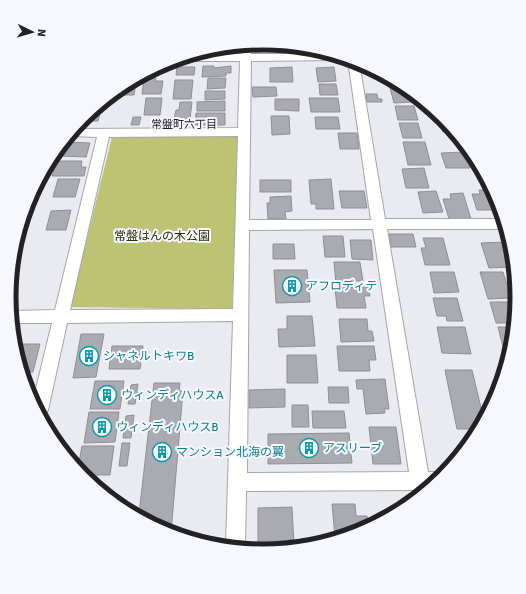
<svg xmlns="http://www.w3.org/2000/svg" width="526" height="594" font-family="Signika,'Noto Sans JP',sans-serif">
	<style>
		.green { fill: #bec273 }
		.building { fill: #aaaab1; stroke: #8f8f96 }
		.lines { fill: none; stroke-linecap: round; stroke-linejoin: round }
		.minor-casing { stroke: #a6a5ac; stroke-width: 2 }
		.minor { fill: #fff; fill-rule: evenodd }
		.labels { text-anchor: middle; stroke-width: 4; stroke-linejoin: round; paint-order: stroke }
		.far-neighbourhood-label { font-size: 11px; fill: #222225; stroke: #f7f7ff }
		.park-label { font-size: 12px; fill: #2c2d03; stroke: #f7f7ff }
		.culture-label { font-size: 12px; fill: #0d838f; stroke: #f7f7ff; text-anchor: start }
		.rim { fill: none; stroke: #222225; stroke-width: 5 }
	</style>
	<rect width="100%" height="100%" fill="#eaeaf1"/>
	<polygon class="green" points="239,135 232,309 70,307 112,137"/>
	<g class="building">
		<polygon points="272,45 293,49 293,51 272,51"/>
		<polygon points="203,66 214,66 214,68 231,66 231,73 226,73 226,76 202,77"/>
		<polygon points="177,67 195,67 194,75 176,75"/>
		<polygon points="292,67 293,82 270,82 270,68"/>
		<polygon points="334,67 336,81 318,82 316,68"/>
		<polygon points="144,78 156,78 155,81 163,81 161,94 142,94"/>
		<polygon points="208,78 226,78 225,88 207,89"/>
		<polygon points="175,80 193,80 191,99 173,99"/>
		<polygon points="136,82 134,95 116,95"/>
		<polygon points="319,84 336,84 338,95 320,95"/>
		<polygon points="252,87 276,87 277,96 253,97"/>
		<polygon points="390,88 398,88 412,97 414,102 394,103"/>
		<polygon points="205,91 225,91 225,99 205,100"/>
		<polygon points="366,94 377,94 378,99 382,99 382,102 367,102"/>
		<polygon points="146,98 162,98 160,115 144,115"/>
		<polygon points="309,98 338,98 340,112 311,112"/>
		<polygon points="275,99 299,99 299,111 275,110"/>
		<polygon points="225,101 225,111 197,111 197,102"/>
		<polygon points="180,102 192,102 190,119 174,119 176,110 179,110"/>
		<polygon points="102,105 98,121 81,121 84,117"/>
		<polygon points="395,106 414,106 418,120 398,120"/>
		<polygon points="196,113 225,113 225,125 195,125"/>
		<polygon points="271,116 289,116 290,134 272,135"/>
		<polygon points="133,117 141,117 139,125 131,125"/>
		<polygon points="315,117 338,117 340,129 316,129"/>
		<polygon points="438,117 443,118 452,132 443,132"/>
		<polygon points="399,123 418,123 422,138 403,138"/>
		<polygon points="338,133 357,133 359,149 340,149"/>
		<polygon points="67,142 90,143 86,157 59,156"/>
		<polygon points="403,142 425,142 431,165 408,165"/>
		<polygon points="465,152 470,168 446,168 441,153"/>
		<polygon points="57,161 82,161 81,167 86,167 84,176 52,176"/>
		<polygon points="424,168 429,188 406,188 402,169"/>
		<polygon points="58,179 80,179 75,197 53,197"/>
		<polygon points="331,179 334,209 316,209 316,204 311,204 309,180"/>
		<rect x="260" y="180" width="31" height="12"/>
		<polygon points="479,190 488,190 494,210 477,210 472,194 480,194"/>
		<polygon points="339,191 364,191 367,208 342,208"/>
		<polygon points="436,191 443,212 423,213 418,192"/>
		<polygon points="463,193 471,219 449,219 443,199 451,199 450,194"/>
		<polygon points="291,196 292,211 285,212 286,219 268,219 267,203 270,203 270,197"/>
		<polygon points="71,210 66,230 46,230 51,211"/>
		<polygon points="30,211 24,232 22,232 26,212"/>
		<polygon points="389,234 413,234 416,247 391,247"/>
		<polygon points="323,236 343,236 345,257 325,257"/>
		<polygon points="423,238 443,238 450,265 425,265 421,248 426,248"/>
		<polygon points="350,240 371,240 373,260 352,259"/>
		<polygon points="505,242 511,267 489,268 481,243"/>
		<polygon points="273,244 294,244 295,259 273,259"/>
		<polygon points="334,262 360,262 363,281 354,281 354,283 336,284"/>
		<polygon points="274,270 307,270 310,302 276,303"/>
		<polygon points="430,272 454,272 459,292 434,293"/>
		<polygon points="480,272 503,272 511,298 488,299"/>
		<polygon points="368,287 370,296 364,296 366,308 337,308 335,288"/>
		<polygon points="433,298 457,298 463,321 447,321 446,316 437,316"/>
		<polygon points="490,302 513,302 515,309 512,323 496,323"/>
		<polygon points="287,316 312,316 315,346 279,347 278,329 287,329"/>
		<polygon points="339,319 367,319 368,331 372,331 374,341 341,342"/>
		<polygon points="437,327 465,327 471,354 442,353"/>
		<polygon points="498,327 511,327 506,351 504,351"/>
		<polygon points="81,334 104,334 96,377 73,378"/>
		<polygon points="18,344 40,344 33,372 24,372"/>
		<polygon points="112,346 143,346 140,369 109,369"/>
		<polygon points="337,346 374,346 376,360 369,360 370,371 339,371"/>
		<polygon points="287,355 316,355 318,383 287,383"/>
		<polygon points="445,370 472,370 483,416 474,429 457,429"/>
		<polygon points="385,379 389,409 384,409 385,413 366,414 363,389 357,389 356,380"/>
		<polygon points="95,381 124,381 120,409 90,409"/>
		<polygon points="154,383 180,383 179,391 183,391 171,533 166,532 139,514"/>
		<polygon points="138,384 135,404 128,404 131,385"/>
		<polygon points="328,387 348,387 349,403 329,403"/>
		<polygon points="285,389 285,407 249,408 249,390"/>
		<polygon points="490,392 498,392 493,401"/>
		<polygon points="292,405 308,405 309,427 292,427"/>
		<polygon points="312,411 344,411 346,428 313,428"/>
		<polygon points="89,412 119,412 115,442 84,443"/>
		<polygon points="134,415 131,438 123,438 126,416"/>
		<polygon points="369,427 396,427 401,464 373,464"/>
		<polygon points="349,433 352,463 268,464 268,434"/>
		<polygon points="122,443 130,443 127,466 119,466"/>
		<polygon points="82,446 114,446 110,475 82,475 78,468"/>
		<polygon points="332,504 355,504 356,516 367,516 369,526 360,532 335,537"/>
		<polygon points="292,507 294,545 263,551 258,550 258,508"/>
	</g>
	<g class="lines">
		<g class="minor-casing">
			<path id="minor" d="M 251,45 L 251,54 L 318,54 L 339,58 L 335,60 L 251,61 L 249,220 L 371,220 L 348,60 L 359,62 L 385,219 L 502,219 L 503,229 L 387,229 L 428,472 L 437,472 L 443,475 L 442,477 L 423,490 L 246,491 L 245,547 L 226,544 L 233,321 L 67,323 L 48,410 L 43,416 L 33,401 L 52,323 L 14,323 L 12,311 L 55,310 L 97,137 L 71,136 L 76,129 L 238,128 L 240,61 L 188,61 L 183,59 L 204,55 L 241,54 L 241,47 ZM 238,136 L 233,309 L 70,310 L 109,137 ZM 373,229 L 409,472 L 247,473 L 249,230 Z"/>
		</g>
		<use href="#minor" class="minor"/>
	</g>
	<defs>
		<g id="building-ring" transform="scale(1)"><circle r="9.5" fill="#f7f7ff" stroke="#0f9aa8" stroke-width="1.5"/><path d="M-4-6H4V6H1V3H-1V6H-4ZM-2.5-4.3h1.7v1.8h-1.7ZM.8-4.3h1.7v1.8H.8ZM-2.5-1h1.7V.8h-1.7ZM.8-1h1.7V.8H.8Z" fill="#0f9aa8"/></g>
	</defs>
	<g fill-rule="evenodd">
		<use href="#building-ring" x="292" y="286"/>
		<use href="#building-ring" x="89" y="356"/>
		<use href="#building-ring" x="107" y="395"/>
		<use href="#building-ring" x="102" y="427"/>
		<use href="#building-ring" x="309" y="448"/>
		<use href="#building-ring" x="162" y="452"/>
	</g>
	<g class="labels">
		<g class="far-neighbourhood-label">
			<text x="184" y="128">常盤町六丁目</text>
		</g>
		<g class="park-label">
			<text x="162" y="240">常盤はんの木公園</text>
		</g>
		<g class="culture-label">
			<text x="306" y="290">アフロディテ</text>
			<text x="103" y="360">シャネルトキワB</text>
			<text x="121" y="399">ウィンディハウスA</text>
			<text x="116" y="431">ウィンディハウスB</text>
			<text x="323" y="452">アスリーブ</text>
			<text x="176" y="456">マンション北海の翼</text>
		</g>
	</g>
	<path d="M0 0H526V594H0ZM16 297a247 247 0 1 1 494 0a247 247 0 1 1-494 0Z" fill="#f7f7ff" fill-rule="evenodd"/>
	<path class="rim" d="M16 297a247 247 0 1 1 494 0a247 247 0 1 1-494 0Z"/>
	<g transform="translate(32 32) rotate(95)" stroke="#f7f7ff" stroke-width="3" paint-order="stroke">
	<path d="M0-3L7 15L0 10L-7 15Z" fill="#222225"/>
	<text y="-6" font-size="11" font-weight="bold" text-anchor="middle" fill="#222225">N</text>
	</g>
</svg>
